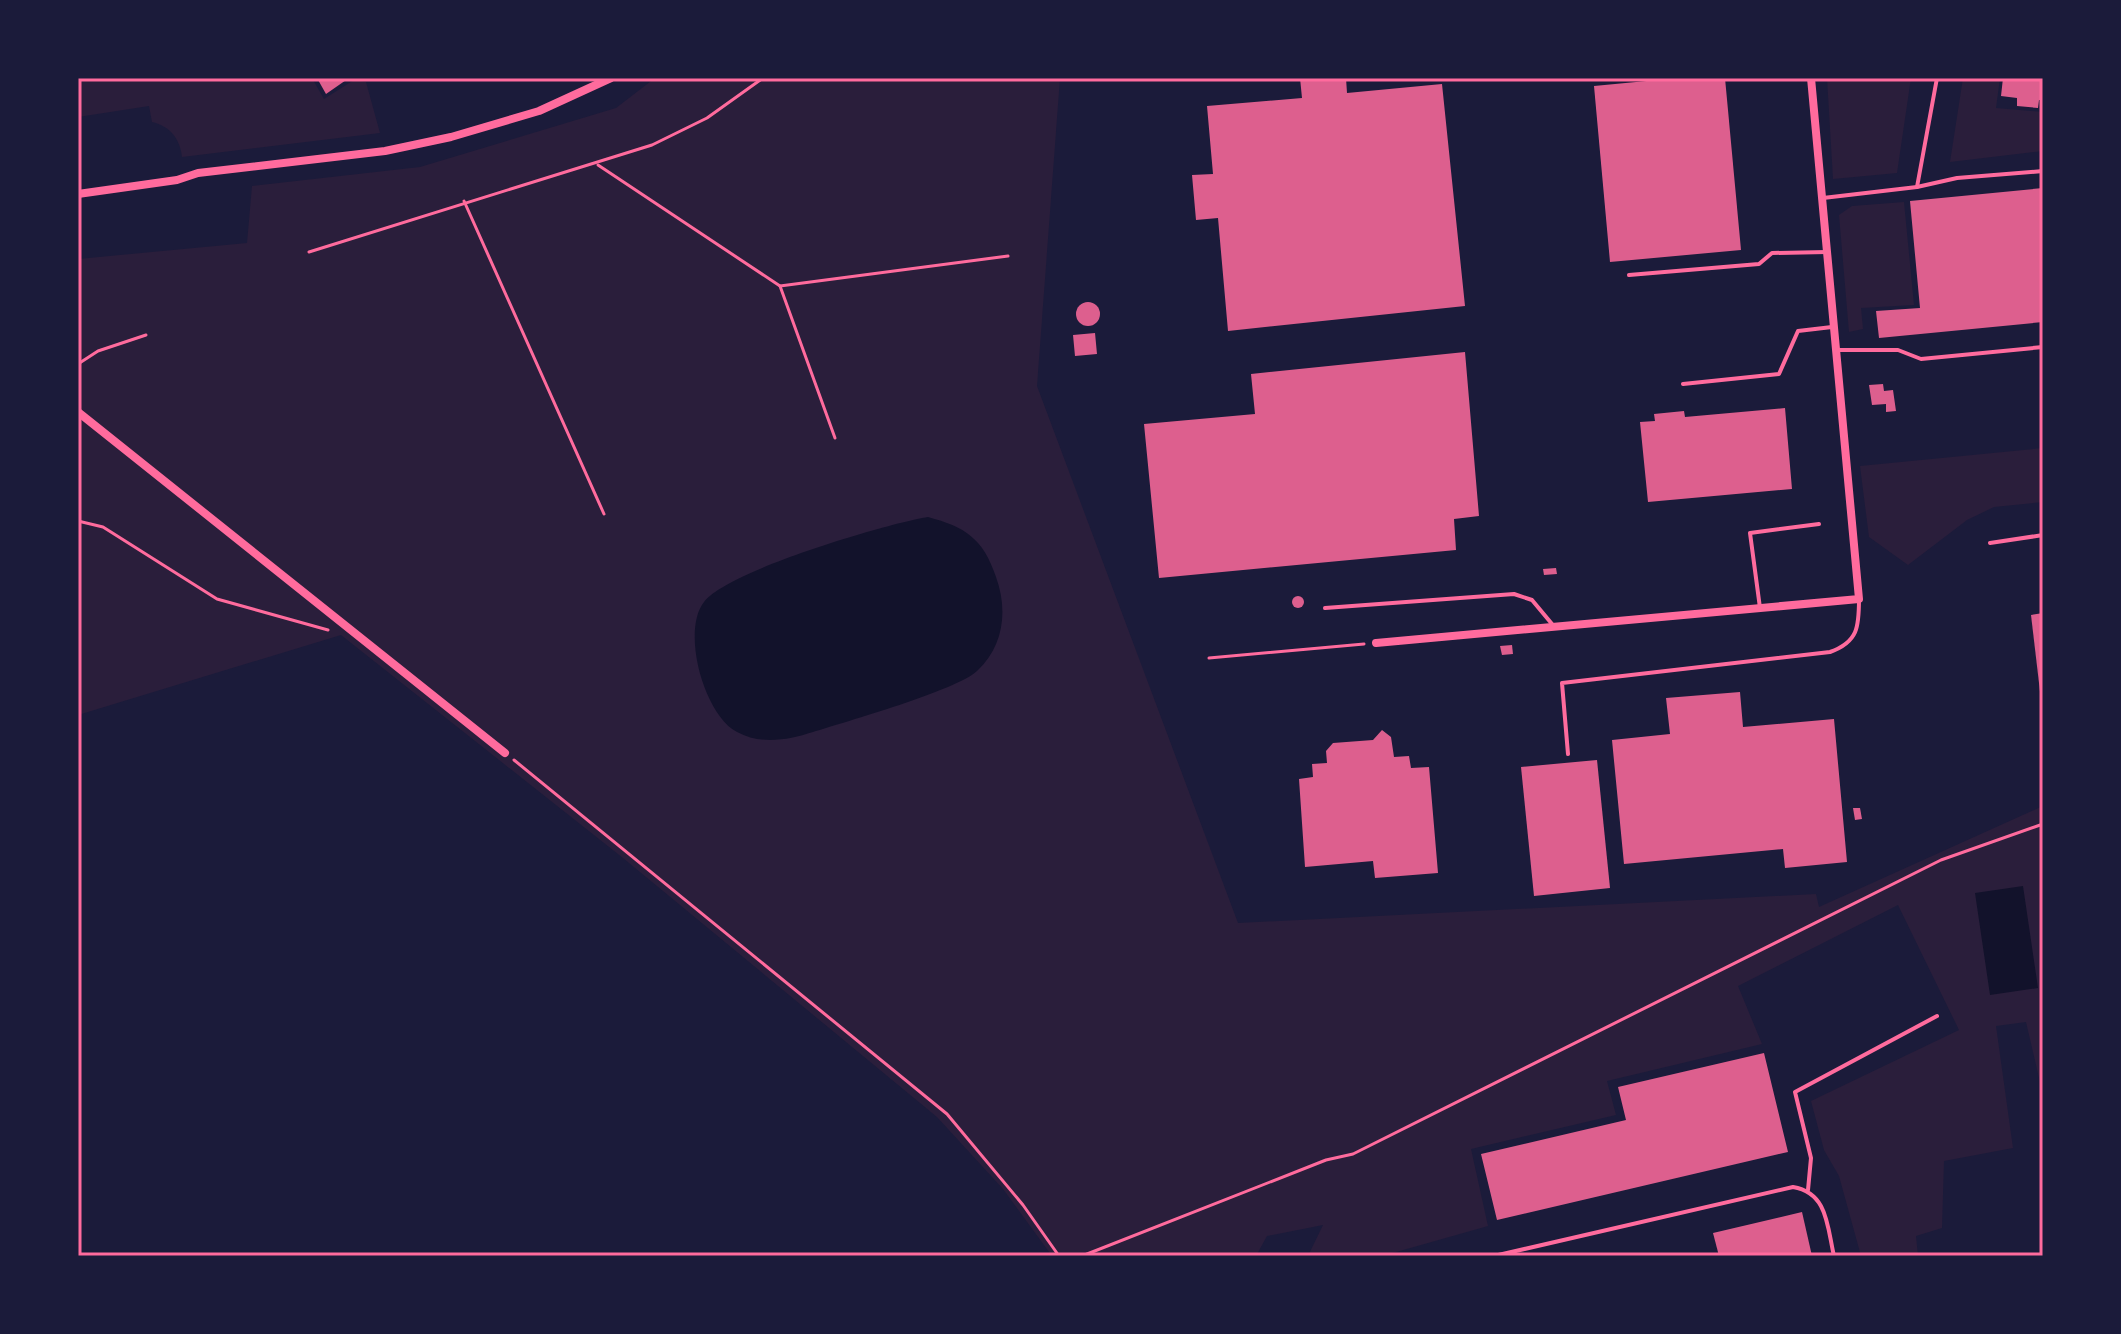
<svg xmlns="http://www.w3.org/2000/svg" width="2121" height="1334" font-family="'Open Sans',sans-serif">
	<style>
		.green { fill: #2a1e3b }
		.water { fill: #12122b }
		.building { fill: #dd5f8e }
		.lines { fill: none; stroke-linecap: round; stroke-linejoin: round }
		.path { stroke: #ff6b9d; stroke-width: 3 }
		.service { stroke: #ff6b9d; stroke-width: 4 }
		.minor { stroke: #ff6b9d; stroke-width: 8 }
		.neatline { fill: none; stroke: #ff6b9d; stroke-width: 3 }
	</style>
	<rect width="100%" height="100%" fill="#1b1b3a"/>
	<g class="green">
		<path d="M 78,78 L 312,78 L 324,99 L 354,80 L 366,82 L 380,133 L 182,157 C 180,139 170,126 152,122 L 149,106 L 78,117 Z"/>
		<polygon points="655,78 1060,78 1037,386 1238,923 1816,894 1819,907 2043,806 2043,1095 2026,1022 1996,1026 2013,1148 1944,1161 1942,1228 1916,1236 1918,1256 1861,1256 1839,1176 1824,1150 1811,1101 1959,1030 1898,905 1738,986 1762,1044 1607,1081 1616,1115 1471,1149 1488,1226 1382,1256 1308,1256 1323,1225 1267,1236 1256,1256 1052,1256 1003,1189 937,1117 623,858 341,635 78,715 78,259 247,243 252,186 420,167 616,108"/>
		<polygon points="1827,78 1911,78 1897,173 1833,179"/>
		<polygon points="1963,78 2000,78 1996,108 2043,112 2043,151 1950,162"/>
		<polygon points="1904,202 1914,305 1861,308 1863,329 1849,332 1839,215 1852,206"/>
		<polygon points="2043,448 2043,502 1994,507 1967,520 1908,565 1869,537 1860,466"/>
	</g>
	<g class="water">
		<path d="M 928,517 C 965,527 983,538 996,577 C 1008,610 1004,646 977,671 C 957,690 845,722 813,732 C 788,740 761,745 737,732 C 704,715 681,631 704,602 C 727,571 885,524 928,517 Z"/>
		<polygon points="2023,886 2038,988 1990,995 1975,893"/>
	</g>
	<g class="building">
		<polygon points="317,78 349,78 326,94"/>
		<polygon points="1300,78 1346,78 1347,93 1442,84 1465,306 1228,331 1218,218 1196,220 1192,175 1213,174 1207,106 1302,98"/>
		<polygon points="1678,78 1725,78 1741,250 1610,262 1594,86"/>
		<polygon points="2003,78 2043,78 2043,100 2039,100 2038,108 2017,106 2017,98 2001,96"/>
		<polygon points="2043,188 2043,322 1879,338 1876,311 1920,308 1910,201"/>
		<circle cx="1088" cy="314" r="12"/>
		<polygon points="1095,333 1097,354 1075,356 1073,335"/>
		<polygon points="1465,352 1479,516 1454,519 1456,550 1159,578 1144,424 1255,414 1251,374"/>
		<polygon points="1883,384 1884,391 1893,390 1896,411 1886,412 1886,404 1872,405 1869,385"/>
		<polygon points="1785,408 1792,489 1648,502 1640,422 1655,421 1654,414 1684,411 1685,417"/>
		<polygon points="1556,568 1557,574 1544,575 1543,569"/>
		<circle cx="1298" cy="602" r="6"/>
		<polygon points="2043,613 2043,699 2041,700 2031,615"/>
		<polygon points="1512,645 1513,654 1502,655 1500,646"/>
		<polygon points="1740,692 1743,727 1834,719 1847,862 1785,868 1783,849 1624,864 1612,740 1670,734 1666,698"/>
		<polygon points="1382,730 1391,737 1394,757 1409,756 1411,768 1429,767 1438,873 1375,878 1373,861 1305,867 1299,779 1313,777 1312,764 1327,763 1326,751 1333,743 1373,740"/>
		<polygon points="1597,760 1610,888 1534,896 1521,767"/>
		<polygon points="1853,808 1860,808 1862,819 1855,820"/>
		<polygon points="1764,1053 1788,1152 1497,1220 1481,1154 1626,1120 1618,1087"/>
		<polygon points="1802,1212 1812,1256 1719,1256 1713,1233"/>
	</g>
	<g class="lines">
		<g class="path">
			<polyline points="598,165 780,286 1008,256"/>
			<polyline points="464,201 604,514"/>
			<polyline points="309,252 652,145 707,118 763,78"/>
			<polyline points="780,286 835,438"/>
			<polyline points="78,364 98,351 146,335"/>
			<polyline points="78,521 103,527 217,599 328,630"/>
			<polyline points="1209,658 1364,644"/>
			<polyline points="514,760 947,1114 1023,1205 1059,1256"/>
			<polyline points="1082,1256 1326,1160 1353,1154 1941,860 2043,824"/>
		</g>
		<g class="service">
			<polyline points="1917,187 1957,178 2043,171"/>
			<polyline points="1823,198 1917,187 1937,78"/>
			<polyline points="1629,275 1759,264 1772,253 1827,252"/>
			<polyline points="1836,350 1898,350 1921,359 2043,347"/>
			<polyline points="1683,384 1779,374 1798,331 1832,327"/>
			<polyline points="1990,543 2043,535"/>
			<polyline points="1325,608 1514,594 1532,600 1552,624"/>
			<polyline points="1760,608 1750,533 1819,524"/>
			<path d="M 1568,754 L 1562,683 L 1830,652 C 1858,642 1859,627 1859,599"/>
			<polyline points="1808,1190 1811,1158 1795,1092 1937,1016"/>
			<path d="M 1494,1256 L 1793,1187 C 1828,1193 1827,1226 1834,1256"/>
		</g>
		<g class="minor">
			<polyline points="78,194 177,180 198,173 385,151 451,137 539,111 611,78"/>
			<polyline points="78,412 505,753"/>
			<polyline points="1376,643 1859,599 1811,78"/>
		</g>
	</g>
	<rect width="2121" height="1334" fill="none" stroke="#1b1b3a" stroke-width="160"/>
	<rect x="80" y="80" width="1961" height="1174" class="neatline"/>
</svg>
